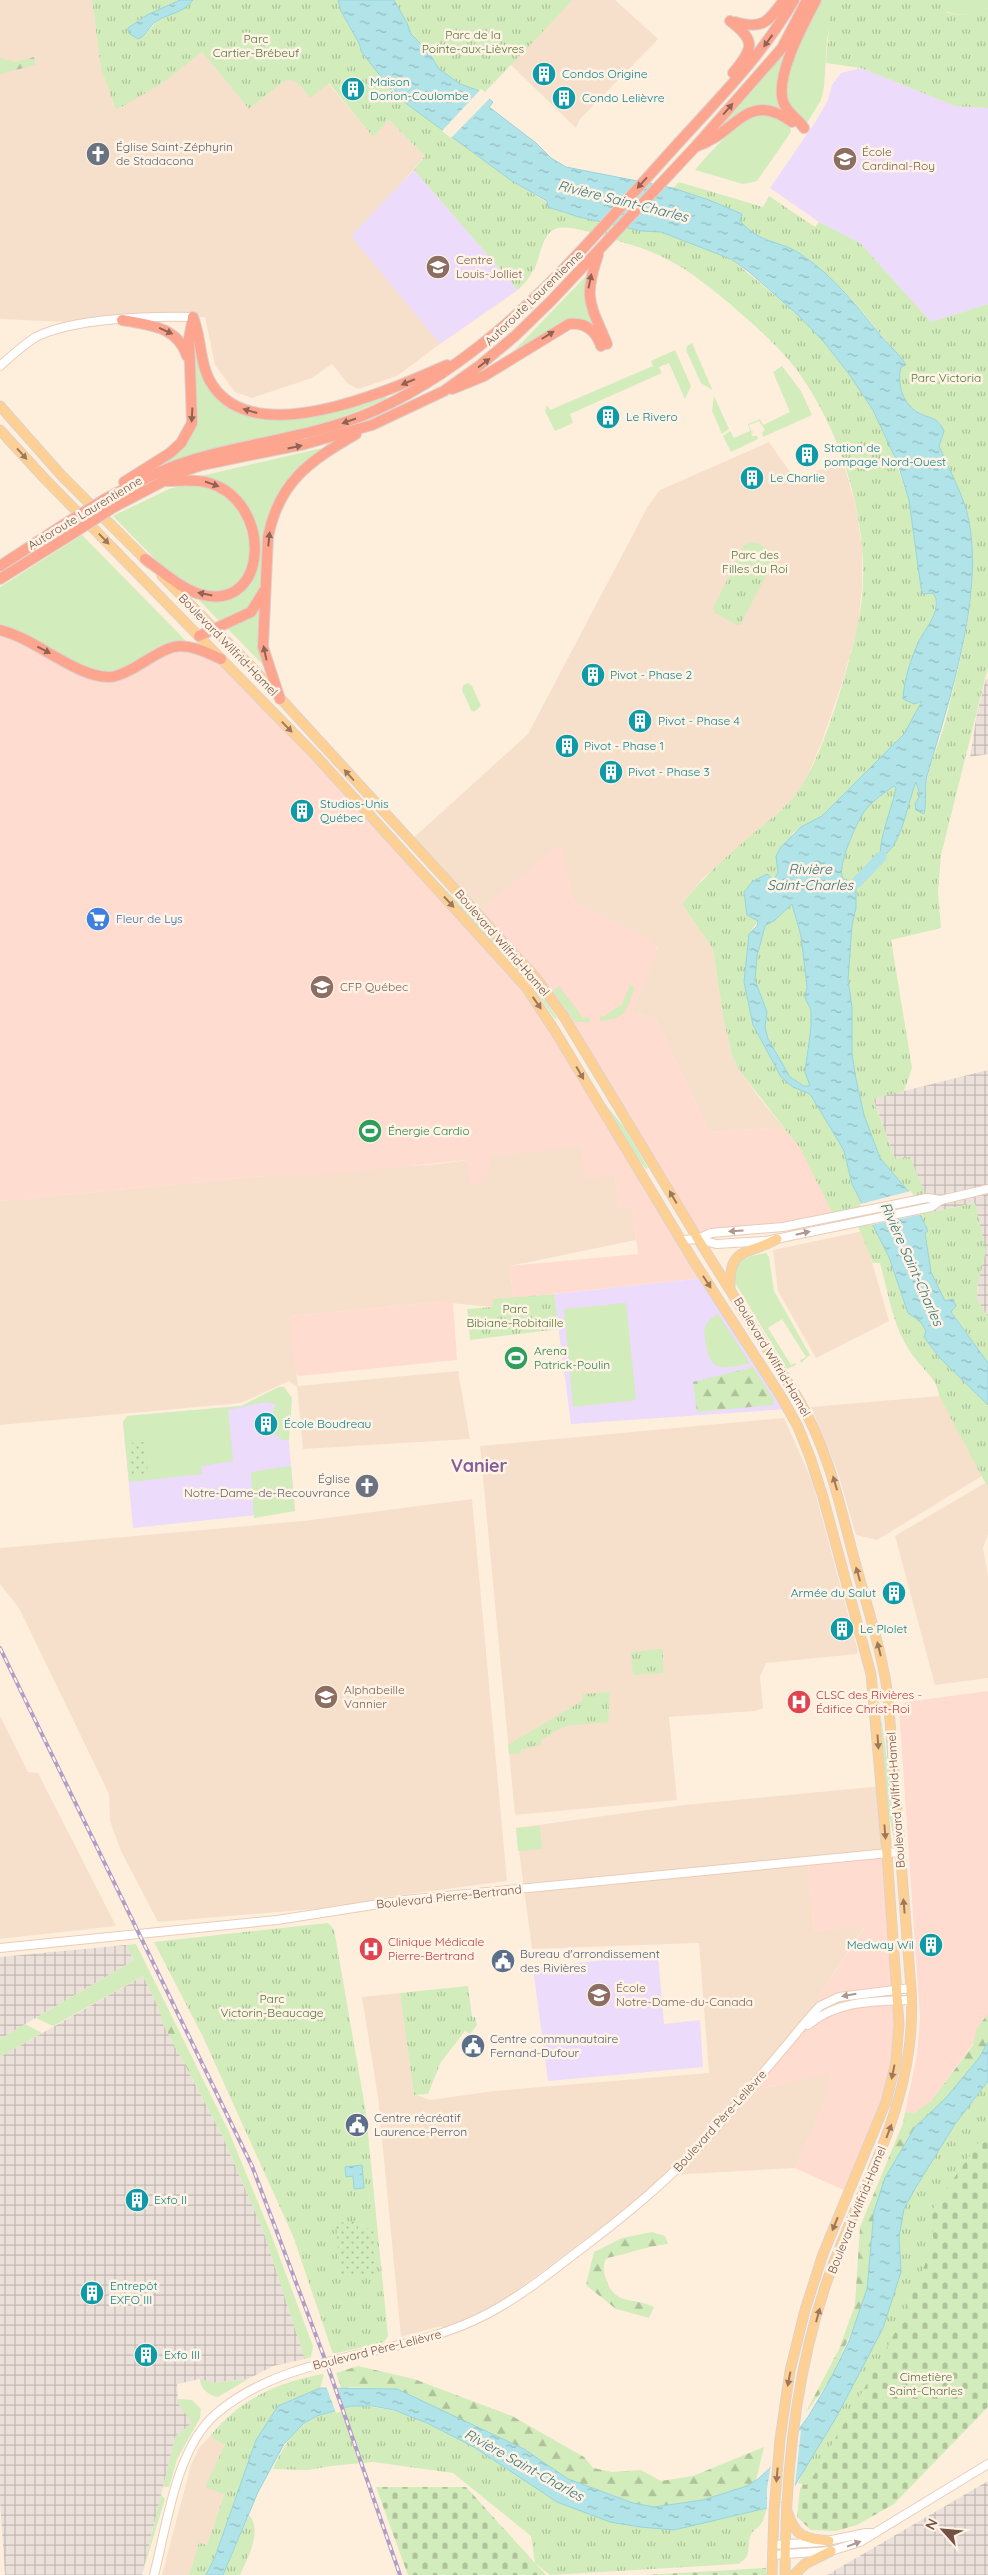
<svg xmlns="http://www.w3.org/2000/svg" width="988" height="2575" font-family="Quicksand,sans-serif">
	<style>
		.residential { fill: #f6e0cb }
		.commercial { fill: #ffdbd0 }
		.industrial { fill: url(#industrial-grid) }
		.education { fill: #ecdbfa }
		.grass { fill: #d2ecbc }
		.forest { fill: url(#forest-firs) }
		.cemetery { fill: url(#cemetery-stones) }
		.park { fill: url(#park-tufts) }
		.garden { fill: url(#garden-dots) }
		.water { fill: url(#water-ripples); stroke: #97d4db; fill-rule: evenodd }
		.pier { fill: #feefdd }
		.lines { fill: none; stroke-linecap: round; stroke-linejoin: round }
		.river { stroke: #b1e4e8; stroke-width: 11 }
		.secondary-casing { stroke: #eaccb9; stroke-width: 10 }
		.primary-casing { stroke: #dbd2ce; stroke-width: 11 }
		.motorway-casing { stroke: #dbd2ce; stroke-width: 12 }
		.secondary { stroke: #fff; stroke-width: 8 }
		.primary { stroke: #ffd093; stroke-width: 9 }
		.motorway { stroke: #fda58f; stroke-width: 10 }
		.rail-casing { stroke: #b19dc7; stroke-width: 4 }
		.rail { stroke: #fff3e5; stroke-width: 2; stroke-dasharray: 5.5; stroke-linecap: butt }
		.motorway-bridge-casing { stroke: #dbd2ce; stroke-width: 12; stroke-linecap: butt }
		.motorway-bridge { stroke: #fda58f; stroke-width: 10 }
		.oneway { fill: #906353 }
		.oneway2 { fill: #9e785c }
		.oneway3 { fill: #ac988f }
		.labels { text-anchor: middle; stroke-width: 5; stroke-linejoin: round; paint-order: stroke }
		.park-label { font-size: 12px; fill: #4f7639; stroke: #fff3e5 }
		.culture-label { font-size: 12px; fill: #0d838f; stroke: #fff3e5; text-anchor: start }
		.worship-label { font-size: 12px; fill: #5b616d; stroke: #fff3e5; text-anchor: start }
		.education-label { font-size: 12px; fill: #785e54; stroke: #fff3e5; text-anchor: start }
		.street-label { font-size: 12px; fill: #755344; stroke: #fff3e5 }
		.shop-label { font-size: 12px; fill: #366cbe; stroke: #fff3e5; text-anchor: start }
		.leisure-label { font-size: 12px; fill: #27864d; stroke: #fff3e5; text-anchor: start }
		.health-label { font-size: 12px; fill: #be3a42; stroke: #fff3e5; text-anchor: start }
		.service-label { font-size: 12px; fill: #4e5e75; stroke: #fff3e5; text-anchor: start }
		.water-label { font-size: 14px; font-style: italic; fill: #37757c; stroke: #fff3e5 }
		.district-label { font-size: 18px; font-weight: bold; fill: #825f99; stroke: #fff3e5 }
	</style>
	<defs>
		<pattern id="industrial-grid" width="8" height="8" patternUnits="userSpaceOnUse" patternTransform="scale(1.25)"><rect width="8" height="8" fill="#ebe1da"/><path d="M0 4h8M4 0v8" fill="none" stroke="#c3b9b2"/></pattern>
		<pattern id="forest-firs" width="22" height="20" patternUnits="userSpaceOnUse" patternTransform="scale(1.25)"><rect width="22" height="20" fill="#d2ecbc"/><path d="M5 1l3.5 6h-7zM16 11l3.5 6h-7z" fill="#afc29a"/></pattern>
		<pattern id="cemetery-stones" width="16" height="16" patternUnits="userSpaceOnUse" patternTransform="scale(1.25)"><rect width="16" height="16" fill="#d2ecbc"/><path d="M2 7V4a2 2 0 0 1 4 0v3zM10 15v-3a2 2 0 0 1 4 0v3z" fill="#afc29a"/></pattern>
		<pattern id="park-tufts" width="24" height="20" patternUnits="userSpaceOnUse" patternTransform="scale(1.25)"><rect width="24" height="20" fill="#d2ecbc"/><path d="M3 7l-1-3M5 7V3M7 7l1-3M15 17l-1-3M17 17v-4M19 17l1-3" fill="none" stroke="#afc29a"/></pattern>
		<pattern id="garden-dots" width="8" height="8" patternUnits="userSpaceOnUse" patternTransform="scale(1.25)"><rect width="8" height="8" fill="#d2ecbc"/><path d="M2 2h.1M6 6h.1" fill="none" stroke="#afc29a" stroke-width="1.8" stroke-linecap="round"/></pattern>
		<pattern id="water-ripples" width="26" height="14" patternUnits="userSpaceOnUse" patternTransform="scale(1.25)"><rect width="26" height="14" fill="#b1e4e8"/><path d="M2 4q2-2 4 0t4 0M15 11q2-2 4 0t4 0" fill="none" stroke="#95bbbe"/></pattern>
	</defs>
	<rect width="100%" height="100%" fill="#feefdd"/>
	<g class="residential">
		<polygon points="0,0 92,0 101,69 116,110 202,52 249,109 286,80 292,79 298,83 328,83 373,137 389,120 425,156 389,198 352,236 440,344 397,376 358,389 348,384 332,364 312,378 252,398 235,392 215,365 205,317 90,323 0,319"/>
		<polygon points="573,0 615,0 658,39 580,119 576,128 510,64"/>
		<polygon points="769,442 795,479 843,461 857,511 862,549 862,588 858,626 841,686 821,744 805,782 790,802 702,879 682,904 713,949 724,1022 732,1055 739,1070 761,1100 789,1134 773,1128 709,1132 656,1019 632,1012 658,949 649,940 573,901 560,844 478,914 410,841 528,734 648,506 660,490"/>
		<polygon points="582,1146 615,1176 619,1208 632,1207 636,1240 510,1266 513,1298 493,1299 493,1307 439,1302 290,1316 298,1386 458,1371 470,1439 303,1449 297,1387 289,1381 241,1403 0,1425 0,1201 264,1176 439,1164 561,1147"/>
		<polygon points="863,1231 889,1321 816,1358 778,1291 773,1250"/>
		<polygon points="939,1396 982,1476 877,1540 856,1535 837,1470 811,1407"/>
		<polygon points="784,1418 812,1481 858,1651 857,1654 766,1663 760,1677 763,1708 755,1711 669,1717 677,1800 515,1815 480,1446"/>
		<polygon points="985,1483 988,1488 988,1534 983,1548 988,1576 988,1678 935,1685 895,1536"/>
		<polygon points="472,1499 507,1881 394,1896 337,1907 158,1922 121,1851 110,1821 109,1794 19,1608 0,1584 0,1548 303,1521"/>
		<polygon points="0,1716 28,1772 38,1773 116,1926 0,1939"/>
		<polygon points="882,1786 887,1854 808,1863 814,1931 865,1926 819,1996 814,2013 764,2088 831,2072 823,2107 795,2168 671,2175 503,2301 451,2331 441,2326 401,2337 378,2097 362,1997 400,1993 414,2094 430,2100 494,2091 709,2073 699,1943 532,1949 516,1828 684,1805"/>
		<polygon points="210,2436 225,2444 224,2493 207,2545 199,2544 189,2575 162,2575 191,2465 199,2448"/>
	</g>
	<g class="commercial">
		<polygon points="0,630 172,646 221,659 526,987 705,1278 513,1298 510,1266 638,1254 632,1207 619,1208 615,1176 585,1179 581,1146 490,1157 491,1169 479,1184 470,1185 467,1160 304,1177 264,1176 0,1201"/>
		<polygon points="560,843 573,901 650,940 658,950 632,1012 656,1019 709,1132 773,1128 789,1134 803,1151 835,1218 711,1233 698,1239 564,1017 478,914"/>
		<polygon points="439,1302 453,1302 457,1360 299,1376 295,1372 290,1316"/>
		<polygon points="988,1691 988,2023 931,2101 914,2114 905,2112 917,2055 920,2017 899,1708 906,1702"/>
		<polygon points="887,1854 898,1990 891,2084 848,2192 795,2168 823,2107 830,2073 763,2088 756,2082 814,2013 819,1996 865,1927 814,1931 808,1862"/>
	</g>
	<g class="industrial">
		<polygon points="986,679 988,679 988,754 970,757 977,713"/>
		<polygon points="988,1070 988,1317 977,1299 978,1276 983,1260 974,1203 934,1212 895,1159 873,1098 875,1095 904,1091"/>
		<polygon points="126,1945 134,1960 0,2039 0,1957"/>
		<polygon points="143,1976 163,2017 163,2024 222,2135 263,2230 305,2359 273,2366 248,2379 212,2383 200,2379 177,2384 178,2403 192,2423 175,2437 142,2575 5,2575 0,2500 0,2057"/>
		<polygon points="988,2481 988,2575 827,2575"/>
	</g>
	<g class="education">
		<polygon points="861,68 955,106 988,108 988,304 931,322 860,243 819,222 770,188 816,121 828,100 832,85 841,73"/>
		<polygon points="414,170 518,290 440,344 351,236"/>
		<polygon points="705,1278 788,1409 571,1424 554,1294"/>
		<polygon points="279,1387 284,1387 295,1511 133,1528 123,1422 127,1416 241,1406"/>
		<polygon points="658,1954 664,2024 700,2020 703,2067 548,2081 533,1968"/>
	</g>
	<g class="grass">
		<polygon points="807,0 834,0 827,40 824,87 821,100 804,128 761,109 696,146 782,48"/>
		<path d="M 923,0 L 988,0 L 988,8 C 962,21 946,13 923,0 Z"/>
		<path d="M 761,113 L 771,113 L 790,126 L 791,132 L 757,181 L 743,184 L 695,170 C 714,147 734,126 761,113 Z"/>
		<polygon points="587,275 600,332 584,322 508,357"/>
		<path d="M 195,337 C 209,382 206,404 258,417 L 385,395 L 387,398 C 314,432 233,448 156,469 L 154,467 L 190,436 L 192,338 Z"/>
		<polygon points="692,343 712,389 712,390 701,383 686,350 687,346"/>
		<polygon points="675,350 691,386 685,399 669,363 659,367 662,373 570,414 573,423 555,431 545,411 547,405 550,410 653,366 651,361"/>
		<polygon points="782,366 801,391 812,415 763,437 762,433 765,430 759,421 749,425 751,431 754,432 751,433 752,436 757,436 758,439 731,452 723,436 730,431 734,438 750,431 748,424 760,419 763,425 790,412 773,372"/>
		<polygon points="714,396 729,429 722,434 712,411"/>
		<polygon points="331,446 283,489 258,593 249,609 221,623 198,599 214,601 229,598 256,568 259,547 248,509 201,476"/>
		<path d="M 188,484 C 196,485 205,485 211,488 C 258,507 266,594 211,591 C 206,591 200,591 196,589 C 170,578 134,537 113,516 L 169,489 Z"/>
		<path d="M 82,535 L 188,643 C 167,652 129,674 106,673 C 82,672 24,638 0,627 L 0,587 Z"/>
		<polygon points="261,606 259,644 263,665 227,628"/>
		<polygon points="468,683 472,686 481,706 474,712 471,710 462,690 463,685"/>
		<polygon points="411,854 510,956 538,990 557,1018 555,1019 530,984"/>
		<path d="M 630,985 L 635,987 C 625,1011 629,1018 600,1021 L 600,1015 L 603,1017 L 622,1004 Z"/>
		<polygon points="559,986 584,1019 589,1016 590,1022 575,1022 553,991"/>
		<polygon points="605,1104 624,1127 648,1168 646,1169 630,1150 603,1105"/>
		<path d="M 766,1253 L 769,1257 L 774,1291 L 810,1355 L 801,1363 L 800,1360 L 806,1357 L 782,1319 L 768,1328 L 791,1365 L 795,1363 L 796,1365 L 787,1369 L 734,1281 C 731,1260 749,1256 766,1253 Z"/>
		<polygon points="626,1303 636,1400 573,1407 564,1309"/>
		<path d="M 718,1314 L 750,1363 C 712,1373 708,1367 704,1329 L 709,1320 Z"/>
		<polygon points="279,1387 284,1387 292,1398 289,1440 281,1440 280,1436 275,1436 273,1411 276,1404 266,1402 228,1410 233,1461 201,1466 202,1474 129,1482 123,1422 127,1416 241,1406"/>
		<polygon points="291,1466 295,1511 254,1518 251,1472"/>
		<polygon points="880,1710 888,1766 894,1839 887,1806"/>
		<polygon points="540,1826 542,1849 518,1851 516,1828"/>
		<polygon points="136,1944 229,2132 269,2229 313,2346 311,2357 305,2359 263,2230 222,2135 193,2080 196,2078 163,2009 159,2009 143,1976 53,2026 36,2018 134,1960 126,1945"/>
		<polygon points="25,2024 42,2033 0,2057 0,2039"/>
		<path d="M 200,2379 L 213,2383 L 248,2379 L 218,2397 C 209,2396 200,2388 200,2379 Z"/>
		<polygon points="178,2399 192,2400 201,2409 200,2418 177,2459 169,2487 163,2487 175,2437 192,2423 178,2403"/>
		<polygon points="161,2495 165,2499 142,2575"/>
	</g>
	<g class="forest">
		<polygon points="34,57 35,65 0,74 0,58 15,62"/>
		<polygon points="753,1367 774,1400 773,1405 697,1412 693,1382"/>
		<polygon points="163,2008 196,2078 193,2080 163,2024 159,2009"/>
		<polygon points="988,2014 988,2042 979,2058 945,2099 915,2127 874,2211 867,2289 862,2308 830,2380 805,2414 839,2349 855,2305 860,2227 903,2123 905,2112 914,2113 931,2101 973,2045 977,2028"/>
		<path d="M 652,2232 L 665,2236 L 668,2244 C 647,2246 628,2254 607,2258 C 603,2263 603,2270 605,2276 C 614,2307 631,2296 654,2307 L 649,2318 L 616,2309 L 586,2285 L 594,2252 L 622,2238 Z"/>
		<polygon points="358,2366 414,2379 512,2416 584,2457 593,2468 612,2472 641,2470 661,2481 693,2476 764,2447 756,2480 747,2486 703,2500 654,2507 633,2503 568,2479 524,2449 397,2389 350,2387 342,2390 336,2373"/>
	</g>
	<g class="cemetery">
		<polygon points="988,2098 988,2407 894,2504 857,2525 836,2531 811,2530 797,2517 800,2489 892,2314 904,2243"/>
		<polygon points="376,2487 466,2487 546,2575 408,2575"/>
		<polygon points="766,2568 767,2575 646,2575"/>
	</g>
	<g class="park">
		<path d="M 92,0 L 180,0 L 138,20 L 132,31 L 134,36 L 147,33 L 156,22 L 193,0 L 338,0 L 341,11 L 359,43 L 359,48 L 446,132 L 525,189 L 564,213 L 642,231 L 661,232 L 731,259 L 798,315 L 824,342 L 849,374 L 873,410 L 887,438 L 909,500 L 921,588 L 926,594 L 933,593 L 936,598 L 933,621 L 920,639 L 923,700 L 915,717 L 904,734 L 846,794 L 819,819 L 801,827 L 792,834 L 774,880 L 767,874 L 744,892 L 744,897 L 750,917 L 758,919 L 758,921 L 749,934 L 744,982 L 753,1025 L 781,1077 L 810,1094 L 839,1142 L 844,1151 L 852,1184 L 889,1257 L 908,1312 L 920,1321 L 926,1331 L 924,1337 L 939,1357 L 988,1405 L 988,1488 L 939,1396 C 938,1381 927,1373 917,1361 C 893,1331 890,1299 880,1263 L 873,1263 L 853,1214 L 835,1218 L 800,1148 L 739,1070 L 732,1055 L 724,1022 L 713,949 L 682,904 C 703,877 728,855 755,832 C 767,822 780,812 791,800 C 821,768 847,672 857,628 C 877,543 846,434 793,365 C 775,343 752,323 730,304 C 693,273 669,255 622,242 C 607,238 569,223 555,229 C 541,235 541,258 533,271 C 529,278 524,284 518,290 L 414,170 L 425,156 L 389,120 L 373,137 L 329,83 L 310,98 C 303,89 298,79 286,80 L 249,109 L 202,52 L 161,84 L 116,110 L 101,69 Z"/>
		<polygon points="394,0 573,0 483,94 460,84 439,69 428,51 411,34 407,23"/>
		<path d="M 834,0 L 941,0 L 946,12 C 960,17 975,14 988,8 L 988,108 L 955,106 L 861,68 L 826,63 L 830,15 Z"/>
		<path d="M 679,182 L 763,207 L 769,196 L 815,227 L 819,222 L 860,243 L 931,322 L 988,304 L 988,667 L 941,855 L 938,891 L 941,928 L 891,940 L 912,1068 L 904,1091 L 873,1099 L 895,1159 L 910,1157 L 933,1212 L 975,1203 L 986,1251 L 977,1287 L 977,1299 L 988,1317 L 988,1363 L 951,1311 L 956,1306 L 953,1299 L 946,1302 L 931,1272 L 924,1233 L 928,1231 L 909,1192 L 880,1158 L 864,1115 L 856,1079 L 852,1054 L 852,1007 L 848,980 L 852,925 L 856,908 L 856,883 C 851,882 844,882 842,877 C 838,864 858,818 867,808 C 875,799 884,793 894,786 L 896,788 L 887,826 L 911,795 L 916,782 L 920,795 L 915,804 L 926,803 C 923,774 939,747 946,719 C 961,657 985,571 966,509 C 959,487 948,467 939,446 L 944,431 C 936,415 931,420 917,412 C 902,403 897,382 901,367 L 906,365 C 874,327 844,284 803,255 C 781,240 761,246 740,221 L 741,214 L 709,200 L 673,188 Z"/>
		<polygon points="751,542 757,543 775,553 775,559 740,625 737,625 715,613 713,608 745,545"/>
		<polygon points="792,904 801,937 807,988 805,998 811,1010 811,1027 807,1052 810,1086 804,1086 790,1077 768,1039 765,1027 767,1012 755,980 757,956 765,926 775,920"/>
		<polygon points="554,1294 559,1329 470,1340 467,1309 493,1307 493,1299"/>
		<polygon points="663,1649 663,1673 633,1675 631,1652"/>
		<polygon points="610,1692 608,1722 565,1726 541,1740 541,1745 522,1749 521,1753 509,1754 508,1745 582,1701 583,1694"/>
		<polygon points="328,1923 334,1929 366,2113 388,2336 384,2342 333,2354 293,2236 203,2037 154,1942"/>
		<polygon points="468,1986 472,2017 475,2017 477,2025 470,2034 465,2031 441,2062 428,2094 414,2095 400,1993"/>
		<polygon points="988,2081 988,2129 930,2213 934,2243 901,2321 875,2370 814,2475 806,2485 798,2483 901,2272 899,2237 904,2209 916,2187 955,2124"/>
		<path d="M 322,2374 L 324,2375 L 320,2388 L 278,2406 L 256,2440 L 215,2557 L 206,2575 L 189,2575 L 199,2543 L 207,2545 L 224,2494 L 205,2487 L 225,2445 L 210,2436 C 241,2399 275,2383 322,2374 Z"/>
		<path d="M 351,2406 C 408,2404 458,2438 506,2464 C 541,2483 575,2503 610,2522 L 640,2527 L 674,2530 L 767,2508 C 765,2513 764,2520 761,2524 C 757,2529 752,2530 750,2537 C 747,2550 752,2556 738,2564 L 550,2575 L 535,2563 L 531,2536 L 453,2473 L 373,2462 L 331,2466 L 308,2470 L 273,2469 C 293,2425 306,2418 351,2406 Z"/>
		<path d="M 249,2515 C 263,2531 247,2559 240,2575 L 223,2575 Z"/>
	</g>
	<g class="garden">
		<polygon points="145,1442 148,1474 132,1475 129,1443"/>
		<polygon points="358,2221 358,2229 373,2228 377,2274 340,2277 336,2223"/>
	</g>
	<g class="water">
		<path d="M 180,0 L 193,0 C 183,14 168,13 155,22 C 148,28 147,35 138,39 L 130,34 L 131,31 L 128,31 L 128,28 L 147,15 Z"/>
		<path d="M 338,0 L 394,0 L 407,23 L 411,34 L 428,51 L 439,69 L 460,84 L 477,90 L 493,102 L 489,107 L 536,143 L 551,158 L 566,167 L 673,188 L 709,200 L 742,214 L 740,221 C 761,245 781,240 802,255 C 835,277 857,307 882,337 C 890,347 899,353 906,365 L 901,367 C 897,382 902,403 917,412 C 931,420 936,415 944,431 L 939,446 C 948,467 959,487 966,509 C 988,586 949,700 927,776 C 924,789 927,801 924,814 L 916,810 L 915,804 L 920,795 L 916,782 C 907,804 902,847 881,857 C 877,844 893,805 896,788 L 894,786 C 884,793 875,799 867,808 C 858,818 838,864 842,876 C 844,882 851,882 856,883 L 856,908 L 852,925 L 848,980 L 852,1007 L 852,1054 L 856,1079 L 864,1115 L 880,1158 L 909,1192 L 928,1231 L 925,1233 L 931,1272 L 945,1301 L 953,1299 L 956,1306 L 951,1312 L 988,1363 L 988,1405 L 939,1357 L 924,1337 L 926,1331 L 920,1321 L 908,1313 L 889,1257 L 852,1184 L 844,1151 L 839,1142 L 810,1094 L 793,1087 L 781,1077 L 753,1025 L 744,982 L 749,934 L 757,926 L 758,921 L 747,915 L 744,892 L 752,882 L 767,874 L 774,880 L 778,872 L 776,856 L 781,847 L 801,827 L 822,816 L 904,734 L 922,701 L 914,704 L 903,699 C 904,680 911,658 919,641 C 927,626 938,616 936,598 L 933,593 L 923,594 L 921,588 L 909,500 L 898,464 L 873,410 L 849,374 L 824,342 L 798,315 L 748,271 L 731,259 L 661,232 L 642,231 L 579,217 L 548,207 L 547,201 L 512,181 L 396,96 L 361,51 L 359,43 L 341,11 ZM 792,904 L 801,936 L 807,987 L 805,998 L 811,1010 L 811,1027 L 805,1072 L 810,1086 L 804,1086 L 790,1077 L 768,1039 L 765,1027 L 767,1012 L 755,980 L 757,956 L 765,926 L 775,920 Z"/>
		<polygon points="988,2042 988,2081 955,2124 916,2187 904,2209 899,2237 901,2272 883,2328 837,2416 786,2500 767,2508 674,2530 640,2527 610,2522 557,2502 474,2447 427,2423 394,2410 373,2406 351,2406 317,2416 303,2424 284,2444 258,2492 223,2575 206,2575 215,2557 256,2440 278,2406 320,2388 397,2389 524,2449 568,2479 633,2503 654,2507 703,2500 747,2486 758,2479 770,2468 808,2417 830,2380 849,2341 867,2289 874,2211 885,2178 915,2127 945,2099 979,2058"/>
		<polygon points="362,2165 364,2188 354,2189 353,2176 346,2177 345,2167"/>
	</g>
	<g class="pier">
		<polygon points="481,89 491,97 451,138 442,131"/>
		<polygon points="911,1191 923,1214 871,1225 860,1204"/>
		<polygon points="326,2386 337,2387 345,2411 336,2413"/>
		<polygon points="801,2430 794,2494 790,2498 767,2509 767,2489 771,2464 793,2434"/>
	</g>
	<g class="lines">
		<polyline class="river" points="856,883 881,857"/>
		<g class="secondary-casing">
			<g id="secondary">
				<path d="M 0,366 C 11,356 23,345 36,337 C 73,318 151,316 193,317"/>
				<polyline points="698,1239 711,1233 783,1227 927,1198 941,1200"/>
				<polyline points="682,1240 698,1239 716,1244 766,1241 931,1207 941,1200 988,1189"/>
				<polyline points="0,1948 277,1920 405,1900 899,1852"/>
				<path d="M 808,2025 C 838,2000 875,2001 912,2000"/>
				<polyline points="773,2545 822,2542 866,2533 875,2533"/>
				<polyline points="772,2555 831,2551 860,2542 988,2464"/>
				<path d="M 154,2575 C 167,2525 176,2447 217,2413 C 293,2349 402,2360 489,2313 C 519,2297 546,2276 573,2255 C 624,2217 673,2177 715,2129 C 741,2100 765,2070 790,2041 C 800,2029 809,2017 820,2006 L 839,1997 L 911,1988"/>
			</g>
		</g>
		<g class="primary-casing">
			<g id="primary">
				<polyline points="0,406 62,476 149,563"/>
				<polyline points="0,430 45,479 316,756 526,987 555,1031 693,1260 782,1398 798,1427 810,1457 823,1497 871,1674 887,1854 899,2024 896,2062 886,2102 823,2254 805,2310 790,2371 780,2439 774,2511 772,2575"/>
				<path d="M 162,576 L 249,664 L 536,978 L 564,1017 L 698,1239 L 799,1400 C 829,1451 840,1506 855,1562 C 867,1607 882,1651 888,1696 L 911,1988 C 919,2102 860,2184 825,2287 C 794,2380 785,2478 785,2575"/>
				<path d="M 730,1288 C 729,1245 747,1256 777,1239"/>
				<path d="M 787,2511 C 795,2536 803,2539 829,2541"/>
				<polyline points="794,2575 805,2564 831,2551"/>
			</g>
		</g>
		<g class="motorway-casing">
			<g id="motorway">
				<path d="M 730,21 C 757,41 753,49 733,73"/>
				<path d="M 735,22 C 763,30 768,22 784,0"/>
				<path d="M 804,128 C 798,119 788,113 784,104 C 773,79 804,23 816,0"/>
				<path d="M 697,146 C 737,133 747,89 792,122"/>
				<path d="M 598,255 C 583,299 590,303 607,344"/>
				<path d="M 193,317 C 202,339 199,366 213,386 C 258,451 392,389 447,365"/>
				<path d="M 122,320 C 149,325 177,326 187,356"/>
				<path d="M 452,389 L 484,376 L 569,324 C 586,322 596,331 601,346"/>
				<polyline points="124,482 170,453 181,443 192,423 189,338 193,318"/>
				<path d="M 105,499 C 136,483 167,466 202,457 C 260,441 321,435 376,410 C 495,356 577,255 663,160 C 709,108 759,61 794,0"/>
				<polyline points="114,507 181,472 202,465 305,444 372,425 444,391 479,366 515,336 552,300 696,146 782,48 807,0"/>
				<path d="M 145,559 C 162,571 182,590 203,595 C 270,610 272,501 209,483 C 196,479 181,481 167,481"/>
				<polyline points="0,566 63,525"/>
				<polyline points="0,579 72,534"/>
				<path d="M 0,630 C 35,638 75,677 109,677 C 118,677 126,672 134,668 C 174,644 177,638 221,659"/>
				<polyline points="199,636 251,612 264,591"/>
				<path d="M 280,699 L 263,647 L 268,537 C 279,481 310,461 356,434"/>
			</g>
		</g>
		<use href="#secondary" class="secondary"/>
		<use href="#primary" class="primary"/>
		<use href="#motorway" class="motorway"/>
		<g class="rail-casing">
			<polyline id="rail" points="0,1648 252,2166 329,2370 400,2575"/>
		</g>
		<use href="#rail" class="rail"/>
		<g class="motorway-bridge-casing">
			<g id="motorway-bridge">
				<polyline points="63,525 105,499"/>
				<polyline points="72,534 114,507"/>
			</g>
		</g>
		<use href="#motorway-bridge" class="motorway-bridge"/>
	</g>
	<defs><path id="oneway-solid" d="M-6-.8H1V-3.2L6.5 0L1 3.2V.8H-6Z" transform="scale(1.25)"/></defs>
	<g class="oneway">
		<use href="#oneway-solid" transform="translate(768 41) rotate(126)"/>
		<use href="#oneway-solid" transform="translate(728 109) rotate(-49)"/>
		<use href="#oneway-solid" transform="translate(642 183) rotate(132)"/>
		<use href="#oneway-solid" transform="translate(590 281) rotate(-78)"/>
		<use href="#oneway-solid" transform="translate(166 331) rotate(24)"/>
		<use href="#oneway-solid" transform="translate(548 335) rotate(-32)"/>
		<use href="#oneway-solid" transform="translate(484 363) rotate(-37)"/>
		<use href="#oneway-solid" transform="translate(408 382) rotate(157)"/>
		<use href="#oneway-solid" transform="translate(250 411) rotate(-164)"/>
		<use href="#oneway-solid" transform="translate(192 415) rotate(93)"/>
		<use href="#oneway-solid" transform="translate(349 421) rotate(161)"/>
		<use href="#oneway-solid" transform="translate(295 447) rotate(-12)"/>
		<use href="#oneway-solid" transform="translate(212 484) rotate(19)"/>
		<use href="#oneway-solid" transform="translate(269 539) rotate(-84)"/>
		<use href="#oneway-solid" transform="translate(205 594) rotate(-169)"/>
		<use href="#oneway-solid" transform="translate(44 650) rotate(27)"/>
		<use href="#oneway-solid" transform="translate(265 653) rotate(-102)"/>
	</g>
	<g class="oneway2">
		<use href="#oneway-solid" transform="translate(22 454) rotate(48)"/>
		<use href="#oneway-solid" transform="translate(104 539) rotate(46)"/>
		<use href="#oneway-solid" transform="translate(287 727) rotate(46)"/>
		<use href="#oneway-solid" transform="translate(349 775) rotate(-132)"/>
		<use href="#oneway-solid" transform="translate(449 902) rotate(47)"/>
		<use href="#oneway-solid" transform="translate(537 1003) rotate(55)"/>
		<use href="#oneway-solid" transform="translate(580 1073) rotate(60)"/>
		<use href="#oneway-solid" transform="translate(673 1197) rotate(-120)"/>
		<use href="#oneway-solid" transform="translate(707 1282) rotate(57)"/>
		<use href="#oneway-solid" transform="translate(835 1483) rotate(-106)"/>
		<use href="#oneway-solid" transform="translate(858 1574) rotate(-106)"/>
		<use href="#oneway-solid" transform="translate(879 1649) rotate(-104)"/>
		<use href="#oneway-solid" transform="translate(878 1742) rotate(86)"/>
		<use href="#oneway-solid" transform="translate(885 1832) rotate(85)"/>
		<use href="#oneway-solid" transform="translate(904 1906) rotate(-95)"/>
		<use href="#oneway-solid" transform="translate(893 2072) rotate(102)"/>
		<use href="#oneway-solid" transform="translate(889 2131) rotate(-69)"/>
		<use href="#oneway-solid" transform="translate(835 2224) rotate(112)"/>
		<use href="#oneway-solid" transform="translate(818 2315) rotate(-75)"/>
		<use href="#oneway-solid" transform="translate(789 2379) rotate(101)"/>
		<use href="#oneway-solid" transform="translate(777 2475) rotate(95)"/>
	</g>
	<g class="oneway3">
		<use href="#oneway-solid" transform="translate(736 1231) rotate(176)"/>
		<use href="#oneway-solid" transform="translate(803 1233) rotate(-13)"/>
		<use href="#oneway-solid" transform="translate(849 1995) rotate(170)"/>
		<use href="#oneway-solid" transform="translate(854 2544) rotate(-21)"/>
	</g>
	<defs>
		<g id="building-disc" transform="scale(1.25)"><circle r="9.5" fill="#0f9aa8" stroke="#fff3e5"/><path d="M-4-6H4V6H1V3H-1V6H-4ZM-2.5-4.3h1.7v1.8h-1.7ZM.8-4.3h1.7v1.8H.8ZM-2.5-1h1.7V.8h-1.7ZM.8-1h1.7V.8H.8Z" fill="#fff"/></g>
		<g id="church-disc" transform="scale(1.25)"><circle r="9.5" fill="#6b7280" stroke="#fff3e5"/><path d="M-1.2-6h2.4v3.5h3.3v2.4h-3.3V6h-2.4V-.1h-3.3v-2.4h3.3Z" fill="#fff"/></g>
		<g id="school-disc" transform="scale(1.25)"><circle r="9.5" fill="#8d6e63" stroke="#fff3e5"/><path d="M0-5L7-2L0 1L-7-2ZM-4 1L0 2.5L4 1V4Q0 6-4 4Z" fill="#fff"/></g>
		<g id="university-disc" transform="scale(1.25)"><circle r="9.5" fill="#8d6e63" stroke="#fff3e5"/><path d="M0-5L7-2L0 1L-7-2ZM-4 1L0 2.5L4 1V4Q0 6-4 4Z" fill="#fff"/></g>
		<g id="supermarket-disc" transform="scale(1.25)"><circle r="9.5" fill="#3f7fe0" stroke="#fff3e5"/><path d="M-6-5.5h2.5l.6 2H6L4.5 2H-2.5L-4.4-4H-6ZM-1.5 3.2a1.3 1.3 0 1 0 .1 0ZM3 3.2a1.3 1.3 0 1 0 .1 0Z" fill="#fff"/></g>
		<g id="stadium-disc" transform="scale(1.25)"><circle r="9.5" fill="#2e9e5b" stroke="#fff3e5"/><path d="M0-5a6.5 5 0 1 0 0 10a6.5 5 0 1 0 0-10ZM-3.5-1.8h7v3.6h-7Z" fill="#fff"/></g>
		<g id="hospital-disc" transform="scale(1.25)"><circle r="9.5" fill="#e0444e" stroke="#fff3e5"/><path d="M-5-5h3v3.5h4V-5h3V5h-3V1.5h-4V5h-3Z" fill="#fff"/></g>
		<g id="civic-disc" transform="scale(1.25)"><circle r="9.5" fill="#5c6f8a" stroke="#fff3e5"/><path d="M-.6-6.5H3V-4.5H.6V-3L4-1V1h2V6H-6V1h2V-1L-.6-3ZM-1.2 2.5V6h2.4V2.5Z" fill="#fff"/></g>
	</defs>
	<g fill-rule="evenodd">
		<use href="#building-disc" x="544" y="74"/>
		<use href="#building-disc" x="353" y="89"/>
		<use href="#building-disc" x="564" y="98"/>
		<use href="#church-disc" x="98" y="154"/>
		<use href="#school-disc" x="845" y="159"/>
		<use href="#university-disc" x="438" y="267"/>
		<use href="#building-disc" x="608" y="417"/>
		<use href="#building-disc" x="807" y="455"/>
		<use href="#building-disc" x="752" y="478"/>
		<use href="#building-disc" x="593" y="675"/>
		<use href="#building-disc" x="640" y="721"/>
		<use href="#building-disc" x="567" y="746"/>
		<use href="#building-disc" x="611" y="772"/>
		<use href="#building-disc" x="302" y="811"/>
		<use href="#supermarket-disc" x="98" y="919"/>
		<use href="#school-disc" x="322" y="987"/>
		<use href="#stadium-disc" x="370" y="1131"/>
		<use href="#stadium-disc" x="516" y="1358"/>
		<use href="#building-disc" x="266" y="1424"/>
		<use href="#church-disc" x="367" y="1486"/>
		<use href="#building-disc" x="894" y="1593"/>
		<use href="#building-disc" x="842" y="1629"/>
		<use href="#school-disc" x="326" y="1697"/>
		<use href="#hospital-disc" x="799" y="1702"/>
		<use href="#building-disc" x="931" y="1945"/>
		<use href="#hospital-disc" x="371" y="1949"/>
		<use href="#civic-disc" x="503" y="1961"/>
		<use href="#school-disc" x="599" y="1995"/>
		<use href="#civic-disc" x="473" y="2046"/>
		<use href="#civic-disc" x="357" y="2125"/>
		<use href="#building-disc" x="137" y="2200"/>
		<use href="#building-disc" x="92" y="2293"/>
		<use href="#building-disc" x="146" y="2355"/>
	</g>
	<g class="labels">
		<g class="park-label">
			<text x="473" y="39">Parc de la<tspan x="473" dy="14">Pointe-aux-Lièvres</tspan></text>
			<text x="256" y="43">Parc<tspan x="256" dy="14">Cartier-Brébeuf</tspan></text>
			<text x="946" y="382">Parc Victoria</text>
			<text x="755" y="559">Parc des<tspan x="755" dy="14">Filles du Roi</tspan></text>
			<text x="515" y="1313">Parc<tspan x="515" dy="14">Bibiane-Robitaille</tspan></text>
			<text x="272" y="2003">Parc<tspan x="272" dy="14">Victorin-Beaucage</tspan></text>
			<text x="926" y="2381">Cimetière<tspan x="926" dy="14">Saint-Charles</tspan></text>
		</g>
		<g class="culture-label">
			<text x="562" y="78">Condos Origine</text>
			<text x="370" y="86">Maison<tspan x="370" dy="14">Dorion-Coulombe</tspan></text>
			<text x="582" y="102">Condo Lelièvre</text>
			<text x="626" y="421">Le Rivero</text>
			<text x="824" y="452">Station de<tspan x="824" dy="14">pompage Nord-Ouest</tspan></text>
			<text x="770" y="482">Le Charlie</text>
			<text x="610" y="679">Pivot - Phase 2</text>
			<text x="658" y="725">Pivot - Phase 4</text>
			<text x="584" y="750">Pivot - Phase 1</text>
			<text x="628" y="776">Pivot - Phase 3</text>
			<text x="320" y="808">Studios-Unis<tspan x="320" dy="14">Québec</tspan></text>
			<text x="284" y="1428">École Boudreau</text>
			<text x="876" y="1597" text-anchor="end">Armée du Salut</text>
			<text x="860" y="1633">Le PIolet</text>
			<text x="914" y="1949" text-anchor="end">Medway Wil</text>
			<text x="154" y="2204">Exfo II</text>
			<text x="110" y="2290">Entrepôt<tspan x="110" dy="14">EXFO III</tspan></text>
			<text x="164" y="2359">Exfo III</text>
		</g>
		<g class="worship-label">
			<text x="116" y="151">Église Saint-Zéphyrin<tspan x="116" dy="14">de Stadacona</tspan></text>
			<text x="350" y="1483" text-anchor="end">Église<tspan x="350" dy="14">Notre-Dame-de-Recouvrance</tspan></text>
		</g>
		<g class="education-label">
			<text x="862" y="156">École<tspan x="862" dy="14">Cardinal-Roy</tspan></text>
			<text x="456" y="264">Centre<tspan x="456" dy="14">Louis-Jolliet</tspan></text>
			<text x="340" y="991">CFP Québec</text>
			<text x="344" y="1694">Alphabeille<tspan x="344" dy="14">Vannier</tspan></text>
			<text x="616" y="1992">École<tspan x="616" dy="14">Notre-Dame-du-Canada</tspan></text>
		</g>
		<g class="street-label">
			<text transform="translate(534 298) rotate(-44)" y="4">Autoroute Laurentienne</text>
			<text transform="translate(85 513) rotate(-31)" y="4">Autoroute Laurentienne</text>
			<text transform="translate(228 645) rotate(46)" y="4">Boulevard Wilfrid-Hamel</text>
			<text transform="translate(502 943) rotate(49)" y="4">Boulevard Wilfrid-Hamel</text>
			<text transform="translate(772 1357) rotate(59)" y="4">Boulevard Wilfrid-Hamel</text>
			<text transform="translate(896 1800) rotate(-94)" y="4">Boulevard Wilfrid-Hamel</text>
			<text transform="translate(449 1897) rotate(-6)" y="4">Boulevard Pierre-Bertrand</text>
			<text transform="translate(720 2121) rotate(-48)" y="4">Boulevard Père-Lelièvre</text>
			<text transform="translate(857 2210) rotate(-68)" y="4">Boulevard Wilfrid-Hamel</text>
			<text transform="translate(377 2350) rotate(-14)" y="4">Boulevard Père-Lelièvre</text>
		</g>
		<g class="shop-label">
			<text x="116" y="923">Fleur de Lys</text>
		</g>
		<g class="leisure-label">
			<text x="388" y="1135">Énergie Cardio</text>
			<text x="534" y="1355">Arena<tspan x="534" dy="14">Patrick-Poulin</tspan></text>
		</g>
		<g class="health-label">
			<text x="816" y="1699">CLSC des Rivières -<tspan x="816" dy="14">Édifice Christ-Roi</tspan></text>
			<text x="388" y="1946">Clinique Médicale<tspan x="388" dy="14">Pierre-Bertrand</tspan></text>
		</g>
		<g class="service-label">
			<text x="520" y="1958">Bureau d'arrondissement<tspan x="520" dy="14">des Rivières</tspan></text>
			<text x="490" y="2043">Centre communautaire<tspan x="490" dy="14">Fernand-Dufour</tspan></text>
			<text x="374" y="2122">Centre récréatif<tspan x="374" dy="14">Laurence-Perron</tspan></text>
		</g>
		<g class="water-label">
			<text transform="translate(623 201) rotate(14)" y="5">Rivière Saint-Charles</text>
			<text x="810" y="874">Rivière<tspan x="810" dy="16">Saint-Charles</tspan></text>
			<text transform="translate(912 1264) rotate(66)" y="5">Rivière Saint-Charles</text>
			<text transform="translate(524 2465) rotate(29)" y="5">Rivière Saint-Charles</text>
		</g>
		<g class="district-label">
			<text x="479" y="1472">Vanier</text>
		</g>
	</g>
	<g transform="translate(943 2530) rotate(297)" stroke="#fff3e5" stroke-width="4" paint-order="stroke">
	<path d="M0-4L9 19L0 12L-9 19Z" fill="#755344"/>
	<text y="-8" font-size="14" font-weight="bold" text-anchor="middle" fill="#755344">N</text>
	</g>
</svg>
